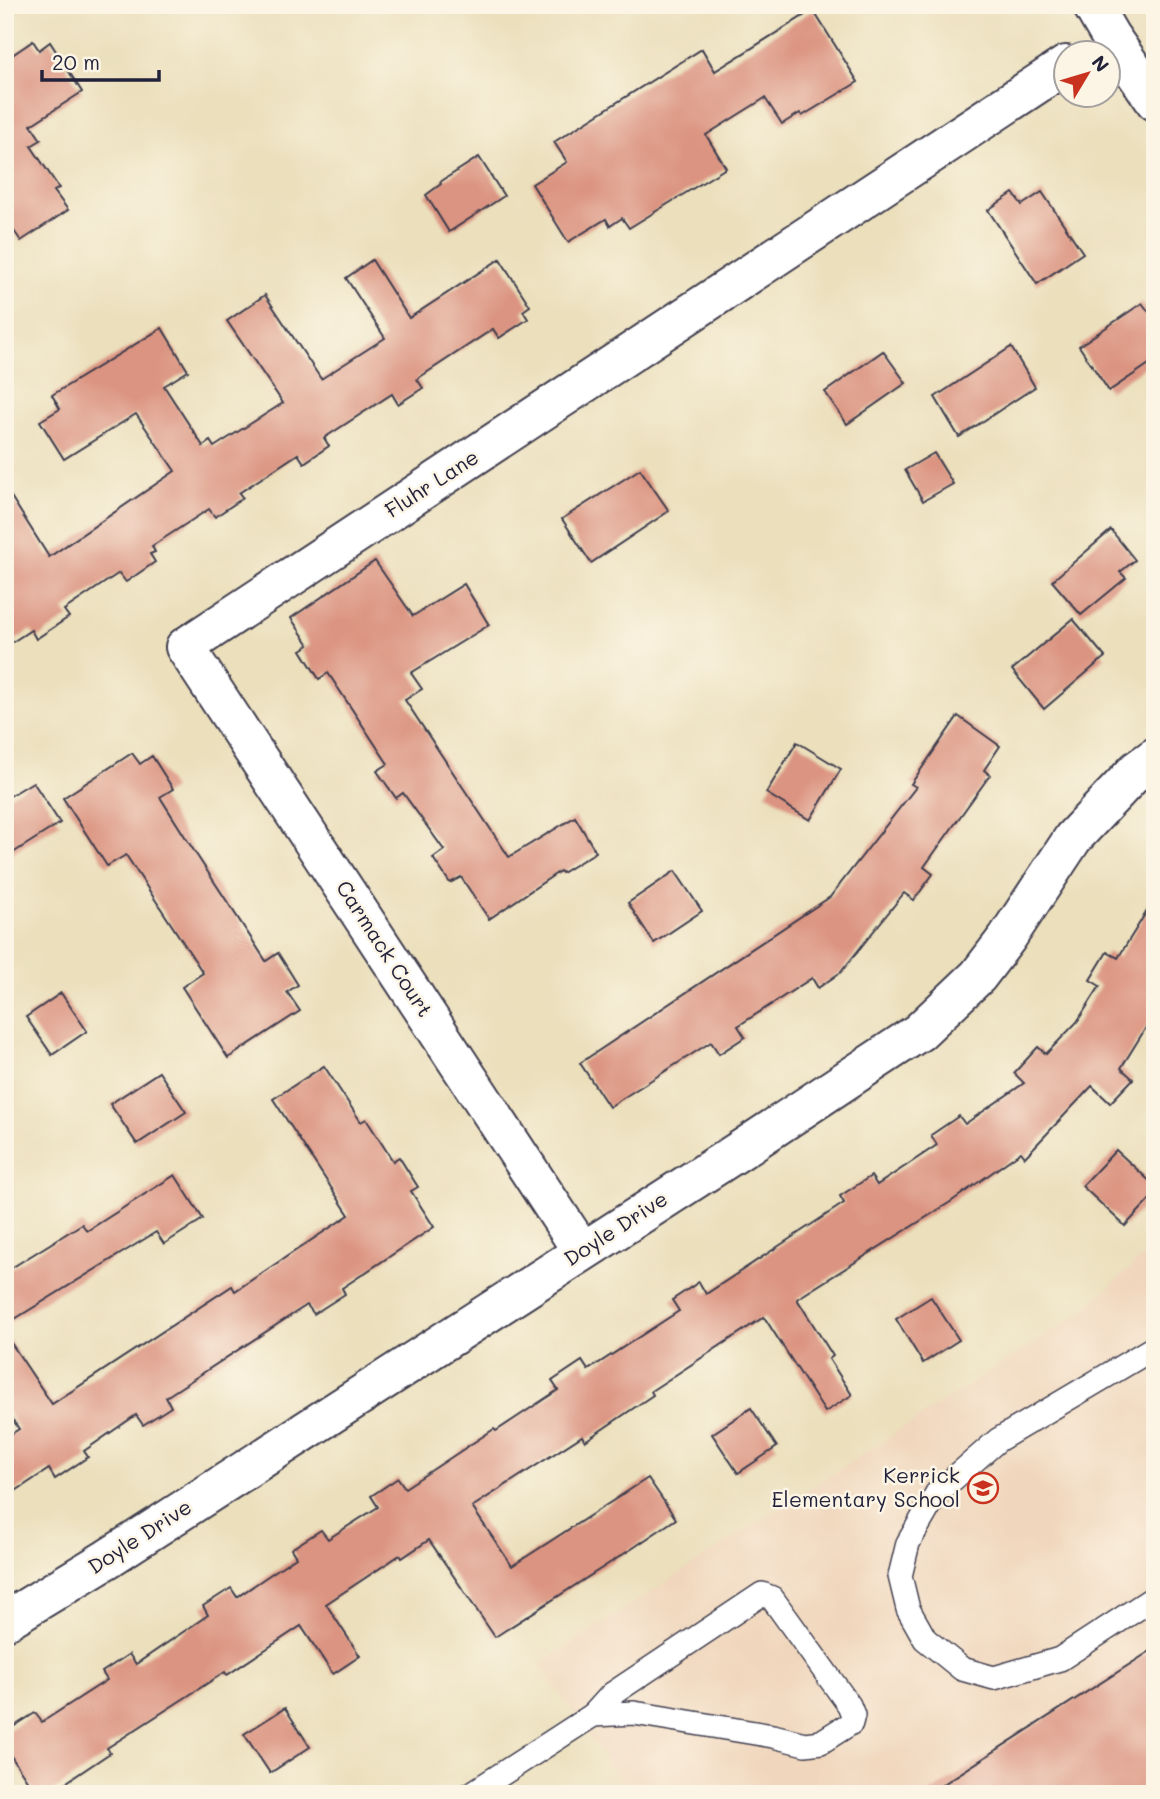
<svg xmlns="http://www.w3.org/2000/svg" width="1160" height="1799" font-family="Mali,sans-serif">
	<style>
		.built { fill: #f0d6bc }
		.building { fill: #db9481 }
		.lines { fill: none; stroke-linecap: round; stroke-linejoin: round }
		.service-casing { stroke: #403e4e; stroke-width: 26 }
		.minor-casing { stroke: #403e4e; stroke-width: 42 }
		.service { stroke: #fff; stroke-width: 23 }
		.minor { stroke: #fff; stroke-width: 38 }
		.labels { text-anchor: middle; stroke-width: 5; stroke-linejoin: round; paint-order: stroke }
		.street-label { font-size: 21px; fill: #22223b; stroke: #fcf5e5 }
		.poi-label { font-size: 21px; fill: #22223b; stroke: #fcf5e5; text-anchor: end }
	</style>
	<rect width="100%" height="100%" fill="#fcf5e5"/>
	<filter id="ink" filterUnits="userSpaceOnUse"><feTurbulence type="fractalNoise" baseFrequency=".0143" numOctaves="2"/><feDisplacementMap in="SourceGraphic" scale="14" xChannelSelector="R" yChannelSelector="G"/><feConvolveMatrix kernelMatrix="1 2 1 2 8 2 1 2 1" color-interpolation-filters="sRGB"/></filter>
	<filter id="wash" filterUnits="userSpaceOnUse"><feTurbulence type="fractalNoise" baseFrequency=".00686" numOctaves="4" result="noise"/><feDisplacementMap in="SourceGraphic" scale="28" xChannelSelector="R" yChannelSelector="G"/><feGaussianBlur stdDeviation="1.57" result="paint"/><feColorMatrix in="noise" values="0 0 0 0 0 0 0 0 0 0 0 0 0 0 0 0 0 1.4 0 .05"/><feComposite in="paint" operator="in"/></filter>
	<g filter="url(#wash)">
		<rect width="100%" height="100%" fill="#ebdfbc"/>
		<polygon class="built" points="1155,1245 1155,1794 631,1794 625,1790 540,1664 1082,1312"/>
		<g id="blocks">
			<g class="building">
				<polygon points="813,10 858,82 802,116 800,113 782,124 765,98 706,135 726,168 629,228 622,218 610,226 606,219 568,242 532,184 567,162 554,142 702,49 715,71"/>
				<polygon points="33,41 39,50 50,42 82,92 31,125 41,140 31,146 59,188 54,191 68,210 21,241 5,218 5,60"/>
				<polygon points="479,157 504,196 449,232 426,195 441,184 440,182"/>
				<polygon points="1042,192 1083,253 1037,284 988,210 1013,193 1022,205"/>
				<polygon points="500,259 530,306 523,311 528,319 499,338 493,329 417,379 423,388 398,404 392,394 324,438 329,446 304,463 298,454 239,493 243,498 215,517 209,509 152,546 155,552 150,554 155,562 126,582 119,573 64,610 69,617 36,639 31,630 5,647 5,487 49,557 175,471 136,414 64,459 40,421 60,409 52,395 162,328 188,371 164,386 203,446 210,441 214,447 283,403 227,321 265,295 321,379 385,338 346,278 372,260 409,318"/>
				<polygon points="1142,303 1155,320 1155,360 1109,391 1079,346"/>
				<polygon points="1011,347 1035,387 959,437 935,397"/>
				<polygon points="883,351 906,383 847,424 825,392"/>
				<polygon points="934,453 953,484 923,501 905,470"/>
				<polygon points="640,469 669,511 591,563 562,519"/>
				<polygon points="1111,530 1135,560 1120,572 1126,578 1081,615 1052,581"/>
				<polygon points="375,561 413,616 464,584 489,625 411,673 422,689 405,700 509,857 575,817 596,852 562,873 560,871 489,919 461,877 450,883 433,858 444,850 403,793 396,798 377,771 388,764 328,673 319,679 301,650 309,645 291,618"/>
				<polygon points="1073,619 1105,657 1044,709 1012,670"/>
				<polygon points="958,716 1000,746 984,770 990,775 924,867 933,874 914,900 904,893 841,972 818,988 812,978 738,1026 745,1037 719,1054 711,1042 609,1107 580,1063 830,897 916,787 911,784"/>
				<polygon points="797,742 841,769 810,820 766,793"/>
				<polygon points="132,753 140,764 152,756 173,789 160,797 196,854 266,961 278,953 298,985 287,992 300,1011 228,1058 182,987 203,973 126,855 107,866 63,798"/>
				<polygon points="33,782 60,823 5,858 5,799"/>
				<polygon points="675,871 702,911 654,943 628,903"/>
				<polygon points="1155,898 1155,1013 1121,1068 1133,1079 1110,1103 1092,1086 1025,1157 1021,1152 952,1201 797,1299 833,1356 829,1359 852,1395 825,1412 764,1317 651,1391 653,1395 585,1441 582,1436 472,1507 512,1566 648,1478 676,1519 633,1548 495,1637 429,1540 402,1558 400,1555 326,1604 360,1656 333,1674 301,1626 227,1675 225,1672 107,1748 110,1753 49,1794 36,1794 5,1747 5,1732 35,1713 42,1722 107,1680 102,1672 129,1654 136,1664 208,1615 203,1606 231,1588 237,1597 296,1557 291,1549 321,1530 328,1539 378,1507 371,1496 398,1478 405,1488 494,1429 496,1431 558,1390 552,1381 582,1361 588,1370 679,1311 672,1300 699,1282 706,1294 844,1203 840,1196 871,1176 877,1185 937,1145 931,1135 959,1116 965,1124 1024,1083 1014,1073 1038,1047 1046,1054 1077,1022 1100,986 1090,980 1107,952 1118,958"/>
				<polygon points="61,993 87,1031 52,1055 26,1017"/>
				<polygon points="324,1066 361,1122 366,1119 393,1161 399,1157 418,1187 411,1191 434,1227 342,1288 345,1294 314,1314 307,1305 166,1397 171,1407 143,1425 136,1415 84,1451 88,1457 55,1479 49,1469 5,1498 5,1438 19,1429 5,1408 5,1334 52,1404 232,1286 235,1291 349,1215 273,1099"/>
				<polygon points="159,1072 186,1112 137,1144 110,1104"/>
				<polygon points="1116,1150 1155,1186 1155,1194 1125,1226 1082,1186"/>
				<polygon points="175,1175 203,1219 164,1244 156,1232 5,1325 5,1272 82,1224 87,1231"/>
				<polygon points="931,1297 959,1340 923,1363 896,1319"/>
				<polygon points="751,1408 777,1447 738,1473 712,1434"/>
				<polygon points="1155,1648 1155,1794 928,1794"/>
				<polygon points="285,1708 310,1747 270,1773 244,1734"/>
			</g>
		</g>
	</g>
	<g filter="url(#ink)">
		<use href="#blocks" fill-opacity="0" stroke="#403e4e" stroke-width="2"/>
		<g class="lines">
			<g class="service-casing">
				<g id="service">
					<polyline points="1155,1347 998,1440 937,1493 908,1543 900,1576 908,1609 925,1639 962,1669 994,1678 1060,1659 1155,1597"/>
					<polygon points="762,1594 772,1598 849,1705 853,1715 851,1723 821,1742 805,1744 773,1736 634,1713 593,1715 612,1694"/>
					<polyline points="471,1794 593,1715"/>
				</g>
			</g>
			<g class="minor-casing">
				<g id="minor">
					<polyline points="1092,5 1110,36 1155,101"/>
					<polyline points="582,1251 185,647 1066,65"/>
					<polyline points="5,1621 107,1559 742,1149 919,1032 978,976 1007,938 1073,838 1137,770 1155,757"/>
				</g>
			</g>
			<use href="#service" class="service"/>
			<use href="#minor" class="minor"/>
		</g>
	</g>
	<defs>
		<g id="school-ring" transform="scale(1.575)"><circle r="9.5" fill="#fcf5e5" stroke="#c8321e" stroke-width="1.5"/><path d="M0-5L7-2L0 1L-7-2ZM-4 1L0 2.5L4 1V4Q0 6-4 4Z" fill="#c8321e"/></g>
	</defs>
	<g fill-rule="evenodd">
		<use href="#school-ring" x="983" y="1488"/>
	</g>
	<g class="labels">
		<g class="street-label">
			<text transform="translate(432 484) rotate(-33)" y="7">Fluhr Lane</text>
			<text transform="translate(384 949) rotate(57)" y="7">Carmack Court</text>
			<text transform="translate(616 1229) rotate(-33)" y="7">Doyle Drive</text>
			<text transform="translate(140 1537) rotate(-33)" y="7">Doyle Drive</text>
		</g>
		<g class="poi-label">
			<text x="960" y="1483">Kerrick<tspan x="960" dy="24">Elementary School</tspan></text>
		</g>
	</g>
	<rect width="1160" height="1799" fill="none" stroke="#fcf5e5" stroke-width="28"/>
	<g transform="translate(1087 74) rotate(52)"><circle r="33" fill="#fcf5e5" stroke="#a5a1a1" stroke-width="2"/>
	<path d="M0-5L12 26L0 18L-12 26Z" fill="#c8321e"/>
	<text y="-10" font-size="19" font-weight="bold" text-anchor="middle" fill="#22223b">N</text>
	</g>
	<path d="M42 70v10h117v-10" fill="none" stroke="#22223b" stroke-width="3.5"/>
	<text x="52" y="70" font-size="21" fill="#22223b" stroke="#fcf5e5" stroke-width="5" paint-order="stroke">20 m</text>
</svg>
